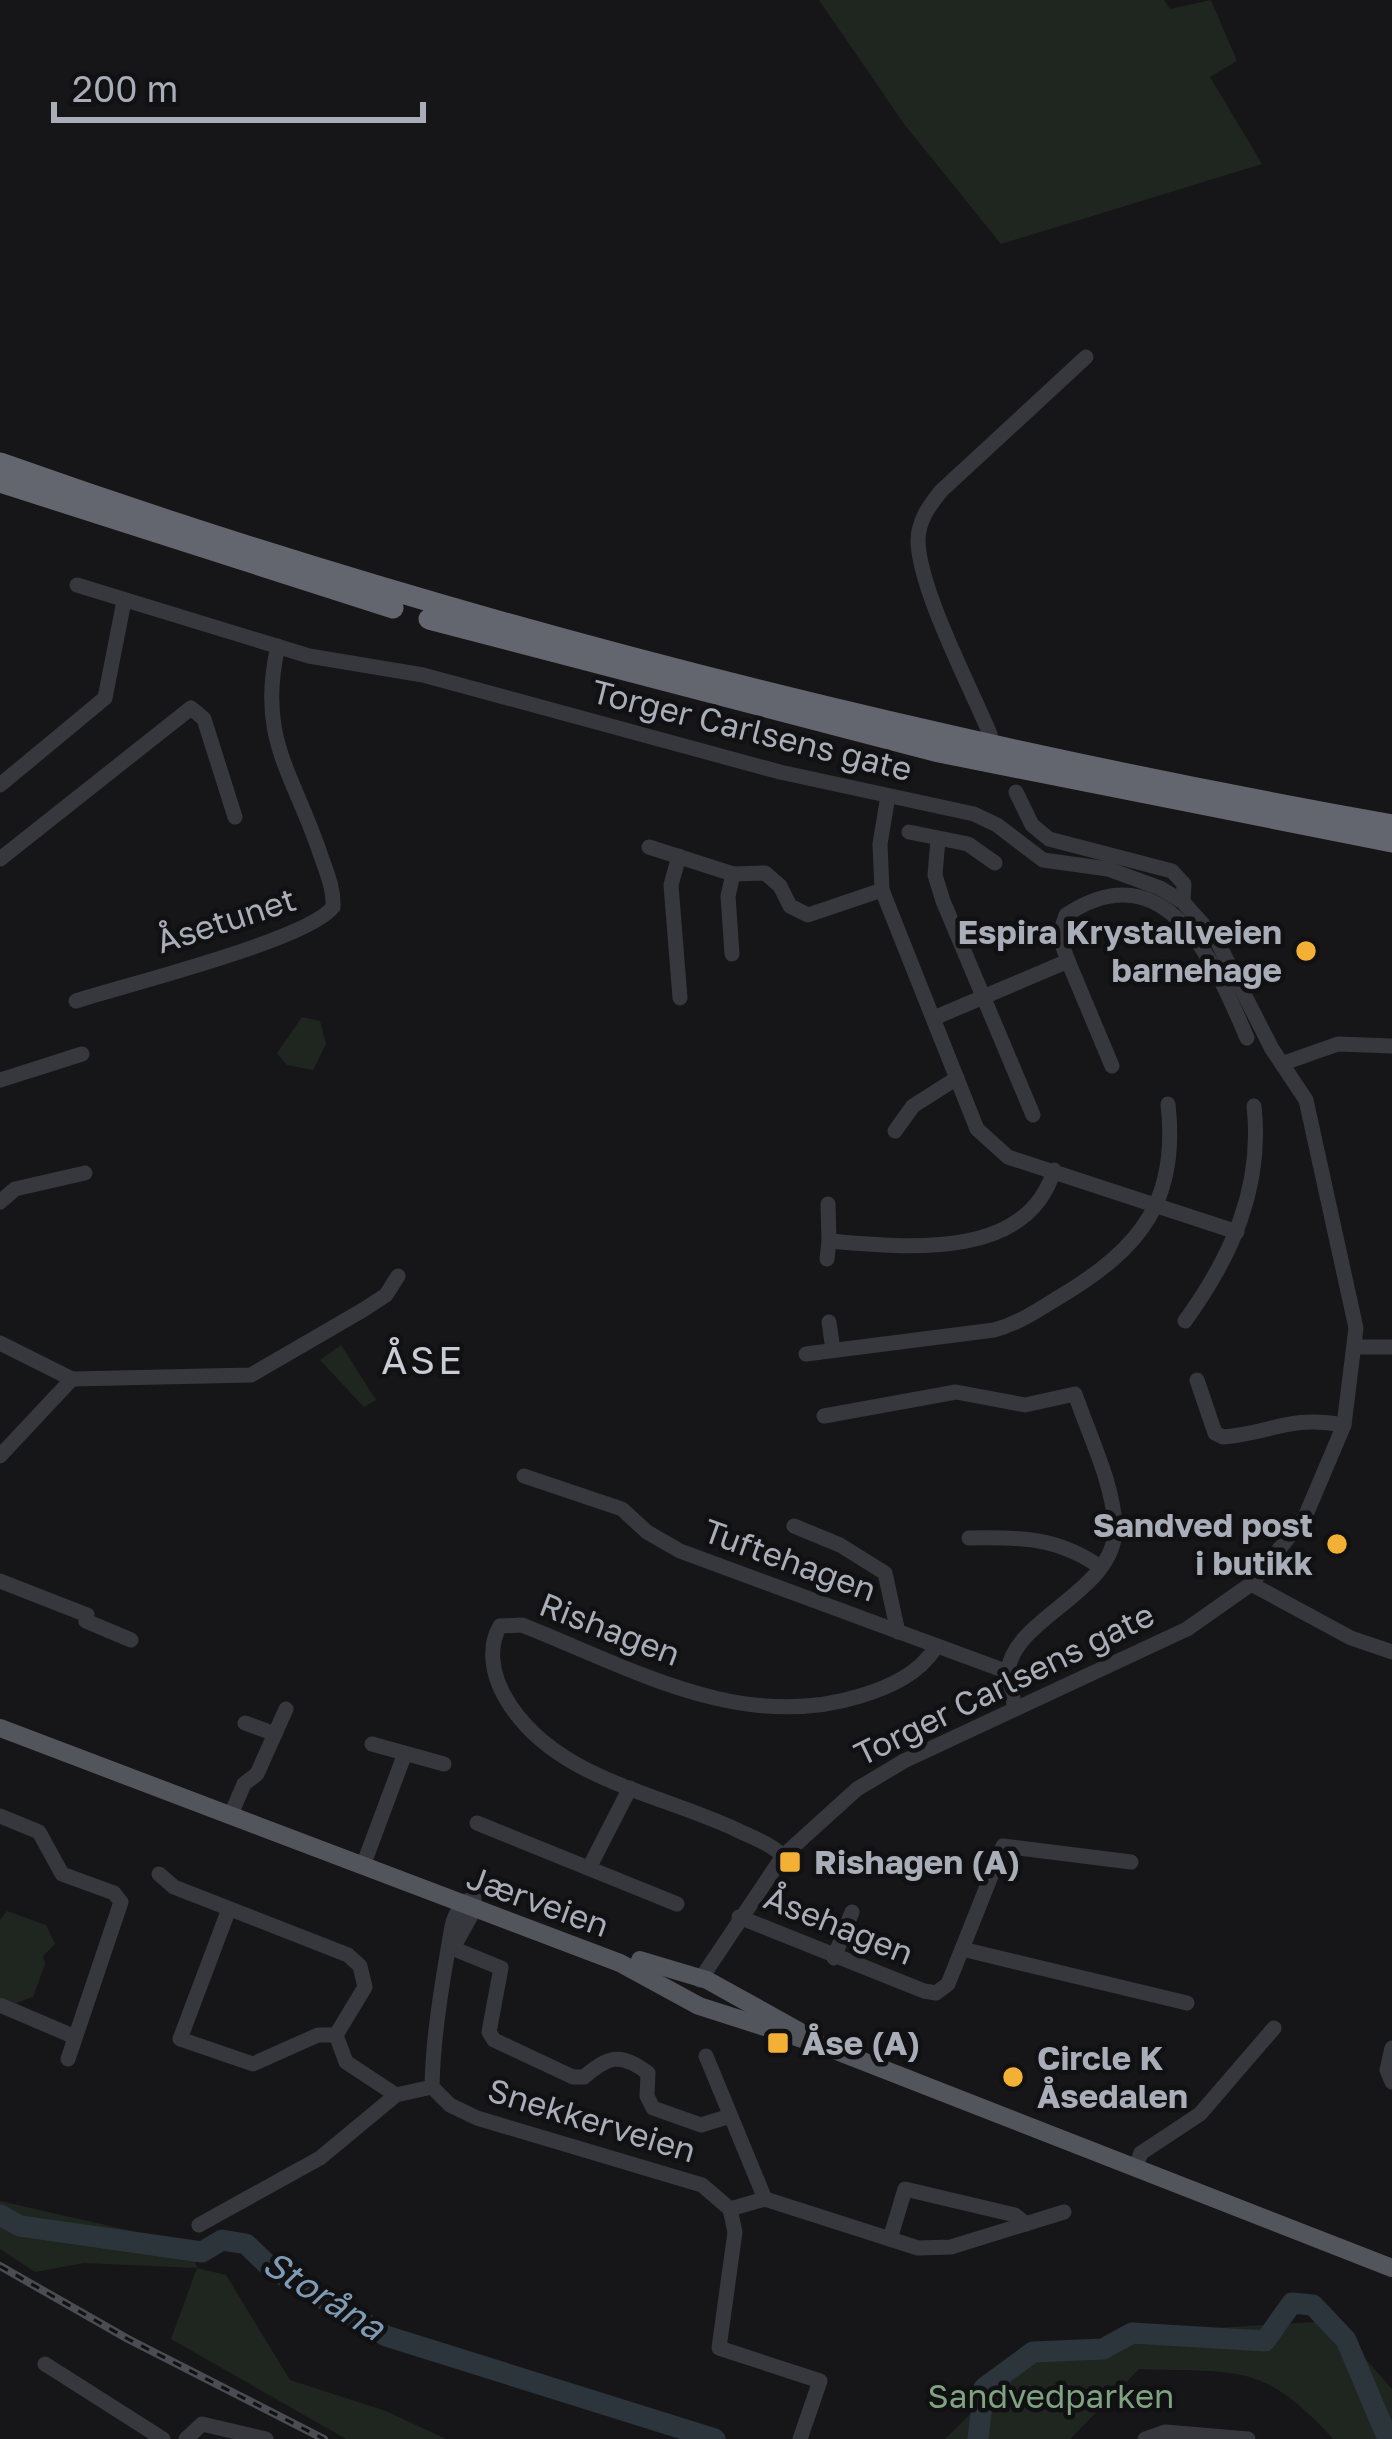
<svg xmlns="http://www.w3.org/2000/svg" width="1392" height="2439" font-family="'Golos Text',sans-serif">
	<style>
		.green { fill: #1e261f }
		.lines { fill: none; stroke-linecap: round; stroke-linejoin: round }
		.river { stroke: #2c353c; stroke-width: 21 }
		.minor { stroke: #37383d; stroke-width: 15 }
		.major { stroke: #53555c; stroke-width: 18 }
		.highway { stroke: #63666e; stroke-width: 21 }
		.rail-casing { stroke: #4a4c52; stroke-width: 8 }
		.rail { stroke: #111113; stroke-width: 3; stroke-dasharray: 9; stroke-linecap: butt }
		.poi-dot { fill: #f2b134; stroke: #111113; stroke-width: 4.5 }
		.labels { text-anchor: middle; stroke-width: 9; stroke-linejoin: round; paint-order: stroke }
		.street-label { font-size: 33px; fill: #a8adb8; stroke: #111113 }
		.poi-label { font-size: 33px; font-weight: bold; fill: #a8adb8; stroke: #111113; text-anchor: start }
		.park-label { font-size: 33px; fill: #7fa381; stroke: #111113 }
		.water-label { font-size: 36px; font-style: italic; fill: #7f9bb3; stroke: #111113 }
		.quarter-label { font-size: 39px; letter-spacing: 3px; fill: #c9ccd4; stroke: #111113 }
	</style>
	<rect width="100%" height="100%" fill="#161618"/>
	<g class="green">
		<polygon points="819,0 1164,0 1170,9 1211,0 1237,61 1210,77 1262,164 1001,244 904,124"/>
		<polygon points="302,1017 320,1021 326,1044 313,1070 287,1065 277,1053"/>
		<polygon points="341,1345 376,1400 364,1407 320,1360"/>
		<polygon points="7,1911 46,1925 55,1944 43,1956 45,1964 33,1997 16,2003 0,1997 0,1920"/>
		<polygon points="0,2201 189,2244 197,2268 226,2275 290,2380 386,2411 446,2439 346,2439 171,2339 197,2268 84,2263 35,2272 0,2249"/>
		<path d="M 1332,2321 L 1392,2389 L 1392,2439 L 1333,2439 C 1262,2361 1238,2373 1139,2369 L 1070,2439 L 945,2439 L 1033,2352 L 1075,2350 L 1132,2333 Z"/>
	</g>
	<g class="lines">
		<g class="river">
			<polyline points="0,2215 20,2226 202,2252 222,2240 246,2244 271,2268 386,2336 715,2439"/>
			<polyline points="978,2439 984,2388 1033,2352 1103,2349 1132,2333 1265,2341 1292,2303 1313,2305 1346,2340 1388,2439"/>
		</g>
		<g class="minor">
			<polyline points="77,585 309,656 423,675 780,772 974,814 997,825 1043,860 1108,869 1160,888 1183,902 1216,939 1272,1049 1306,1100 1356,1328 1344,1425 1305,1517 1251,1584 1187,1629 904,1761 857,1789 783,1856 700,1980"/>
			<path d="M 990,734 C 970,686 919,589 918,541 C 918,521 929,506 941,491 L 1086,357"/>
			<polyline points="0,785 105,698 124,601"/>
			<polyline points="1016,792 1032,825 1049,839 1172,871 1184,884 1183,902"/>
			<polyline points="888,796 880,844 882,890 977,1129 1008,1157 1237,1232"/>
			<polyline points="909,832 968,844 995,863"/>
			<polyline points="938,839 935,875 943,901 1033,1115"/>
			<polyline points="649,847 733,874 765,873 780,886 790,906 808,915 882,890"/>
			<polyline points="679,856 671,885 680,998"/>
			<polyline points="0,859 191,708 204,719 235,817"/>
			<polyline points="732,954 728,896 733,874"/>
			<polyline points="1068,961 1112,1066"/>
			<path d="M 76,1001 C 125,985 308,940 333,907 C 334,888 326,871 320,853 C 292,771 257,737 278,646"/>
			<path d="M 934,1018 L 1068,961 L 1059,936 L 1066,915 C 1166,849 1215,962 1247,1038"/>
			<polyline points="1284,1063 1338,1044 1392,1046"/>
			<polyline points="0,1080 82,1054"/>
			<polyline points="895,1131 913,1106 957,1078"/>
			<polyline points="0,1202 15,1189 85,1173"/>
			<path d="M 828,1204 L 829,1241 C 904,1247 1027,1262 1054,1170"/>
			<polyline points="827,1259 829,1241"/>
			<path d="M 1185,1321 C 1232,1256 1263,1187 1254,1106"/>
			<polyline points="829,1322 833,1350"/>
			<polyline points="0,1343 72,1379"/>
			<polyline points="1356,1347 1392,1347"/>
			<path d="M 806,1354 L 994,1330 C 1020,1323 1038,1310 1061,1296 C 1141,1248 1179,1200 1168,1104"/>
			<path d="M 1197,1380 L 1215,1433 L 1223,1437 C 1272,1433 1289,1415 1344,1425"/>
			<path d="M 824,1416 L 956,1392 L 1025,1405 L 1075,1394 C 1089,1435 1114,1485 1115,1528 C 1116,1592 1012,1618 1008,1672"/>
			<polyline points="0,1456 72,1379 251,1375 363,1310 386,1295 398,1276"/>
			<polyline points="524,1476 622,1509 647,1532 680,1551 1008,1672 1015,1709"/>
			<polyline points="794,1526 840,1545 885,1573 898,1632"/>
			<path d="M 969,1538 C 1019,1537 1058,1537 1100,1567"/>
			<polyline points="0,1581 87,1615 86,1621 131,1640"/>
			<polyline points="1251,1584 1351,1638 1392,1652"/>
			<polyline points="245,1723 275,1734"/>
			<polyline points="372,1744 444,1764"/>
			<polyline points="232,1812 244,1784 257,1774 286,1709"/>
			<polyline points="0,1816 39,1832 62,1874 114,1893 121,1902 68,2059"/>
			<polyline points="477,1823 677,1904"/>
			<path d="M 783,1856 C 770,1843 751,1837 735,1829 C 656,1792 551,1778 505,1697 C 493,1676 487,1648 500,1626 L 522,1625 C 631,1668 741,1733 860,1696 C 890,1687 919,1674 936,1647"/>
			<polyline points="364,1863 404,1756"/>
			<polyline points="590,1866 630,1788"/>
			<polyline points="159,1874 174,1887 348,1955 360,1966 365,1987 336,2035 346,2062 396,2095"/>
			<path d="M 474,1897 C 462,1904 455,1912 452,1926 C 443,1978 433,2034 432,2087 L 450,2105 L 477,2118 L 702,2185 L 730,2209 L 765,2199 L 918,2248 L 951,2247 L 1064,2212"/>
			<polyline points="229,1909 180,2039 253,2064 318,2035 336,2035"/>
			<polyline points="739,1917 924,1991 936,1993 948,1984 962,1949 1187,2003"/>
			<path d="M 452,1948 L 501,1968 L 489,2032 L 494,2040 L 573,2077 L 584,2077 C 608,2056 621,2052 648,2073 L 647,2096 L 653,2108 L 701,2125 L 727,2117"/>
			<polyline points="453,1948 474,1910 474,1900"/>
			<polyline points="962,1949 1003,1846 1131,1862"/>
			<polyline points="834,1958 852,1912"/>
			<polyline points="0,2005 75,2037"/>
			<polyline points="1392,2048 1387,2070 1392,2082"/>
			<polyline points="706,2056 765,2199"/>
			<polyline points="1136,2166 1141,2153 1200,2114 1274,2028"/>
			<polyline points="730,2209 735,2232 719,2348 820,2381 800,2439"/>
			<polyline points="199,2225 320,2158 396,2095 432,2087"/>
			<polyline points="890,2239 905,2189 1015,2215 1026,2224"/>
			<polyline points="45,2364 163,2439"/>
			<polyline points="186,2439 202,2424 266,2439"/>
			<polyline points="1145,2439 1165,2432 1248,2439"/>
		</g>
		<g class="major">
			<polyline points="0,1728 620,1963 699,2006 824,2046 1392,2268"/>
			<polyline points="640,1960 707,1980 799,2031"/>
		</g>
		<g class="highway">
			<path d="M 0,463 C 454,624 918,740 1392,825"/>
			<polyline points="0,482 393,608"/>
			<polyline points="429,619 939,752 1392,842"/>
		</g>
		<g class="rail-casing">
			<polyline id="rail" points="0,2266 128,2339 324,2439"/>
		</g>
		<use href="#rail" class="rail"/>
	</g>
	<g class="poi-dot">
		<circle cx="1306" cy="951" r="12"/>
		<circle cx="1337" cy="1544" r="12"/>
		<rect x="778" y="1850" width="24" height="24" rx="6"/>
		<rect x="766" y="2031" width="24" height="24" rx="6"/>
		<circle cx="1013" cy="2077" r="12"/>
	</g>
	<g class="labels">
		<g class="street-label">
			<text transform="translate(752 730) rotate(14)" y="12">Torger Carlsens gate</text>
			<text transform="translate(226 920) rotate(-18)" y="12">Åsetunet</text>
			<text transform="translate(790 1560) rotate(20)" y="12">Tuftehagen</text>
			<text transform="translate(610 1629) rotate(21)" y="12">Rishagen</text>
			<text transform="translate(1004 1684) rotate(-26)" y="12">Torger Carlsens gate</text>
			<text transform="translate(538 1901) rotate(20)" y="12">Jærveien</text>
			<text transform="translate(839 1925) rotate(22)" y="12">Åsehagen</text>
			<text transform="translate(592 2120) rotate(17)" y="12">Snekkerveien</text>
		</g>
		<g class="poi-label">
			<text x="1282" y="944" text-anchor="end">Espira Krystallveien<tspan x="1282" dy="38">barnehage</tspan></text>
			<text x="1313" y="1537" text-anchor="end">Sandved post<tspan x="1313" dy="38">i butikk</tspan></text>
			<text x="814" y="1874">Rishagen (A)</text>
			<text x="802" y="2055">Åse (A)</text>
			<text x="1037" y="2070">Circle K<tspan x="1037" dy="38">Åsedalen</tspan></text>
		</g>
		<g class="park-label">
			<text x="1051" y="2408">Sandvedparken</text>
		</g>
		<g class="water-label">
			<text transform="translate(324 2295) rotate(32)" y="13">Storåna</text>
		</g>
		<g class="quarter-label">
			<text x="423" y="1374">ÅSE</text>
		</g>
	</g>
	<path d="M54 102v18h369v-18" fill="none" stroke="#a8adb8" stroke-width="6"/>
	<text x="72" y="102" font-size="36" fill="#a8adb8" stroke="#111113" stroke-width="9" paint-order="stroke">200 m</text>
</svg>
